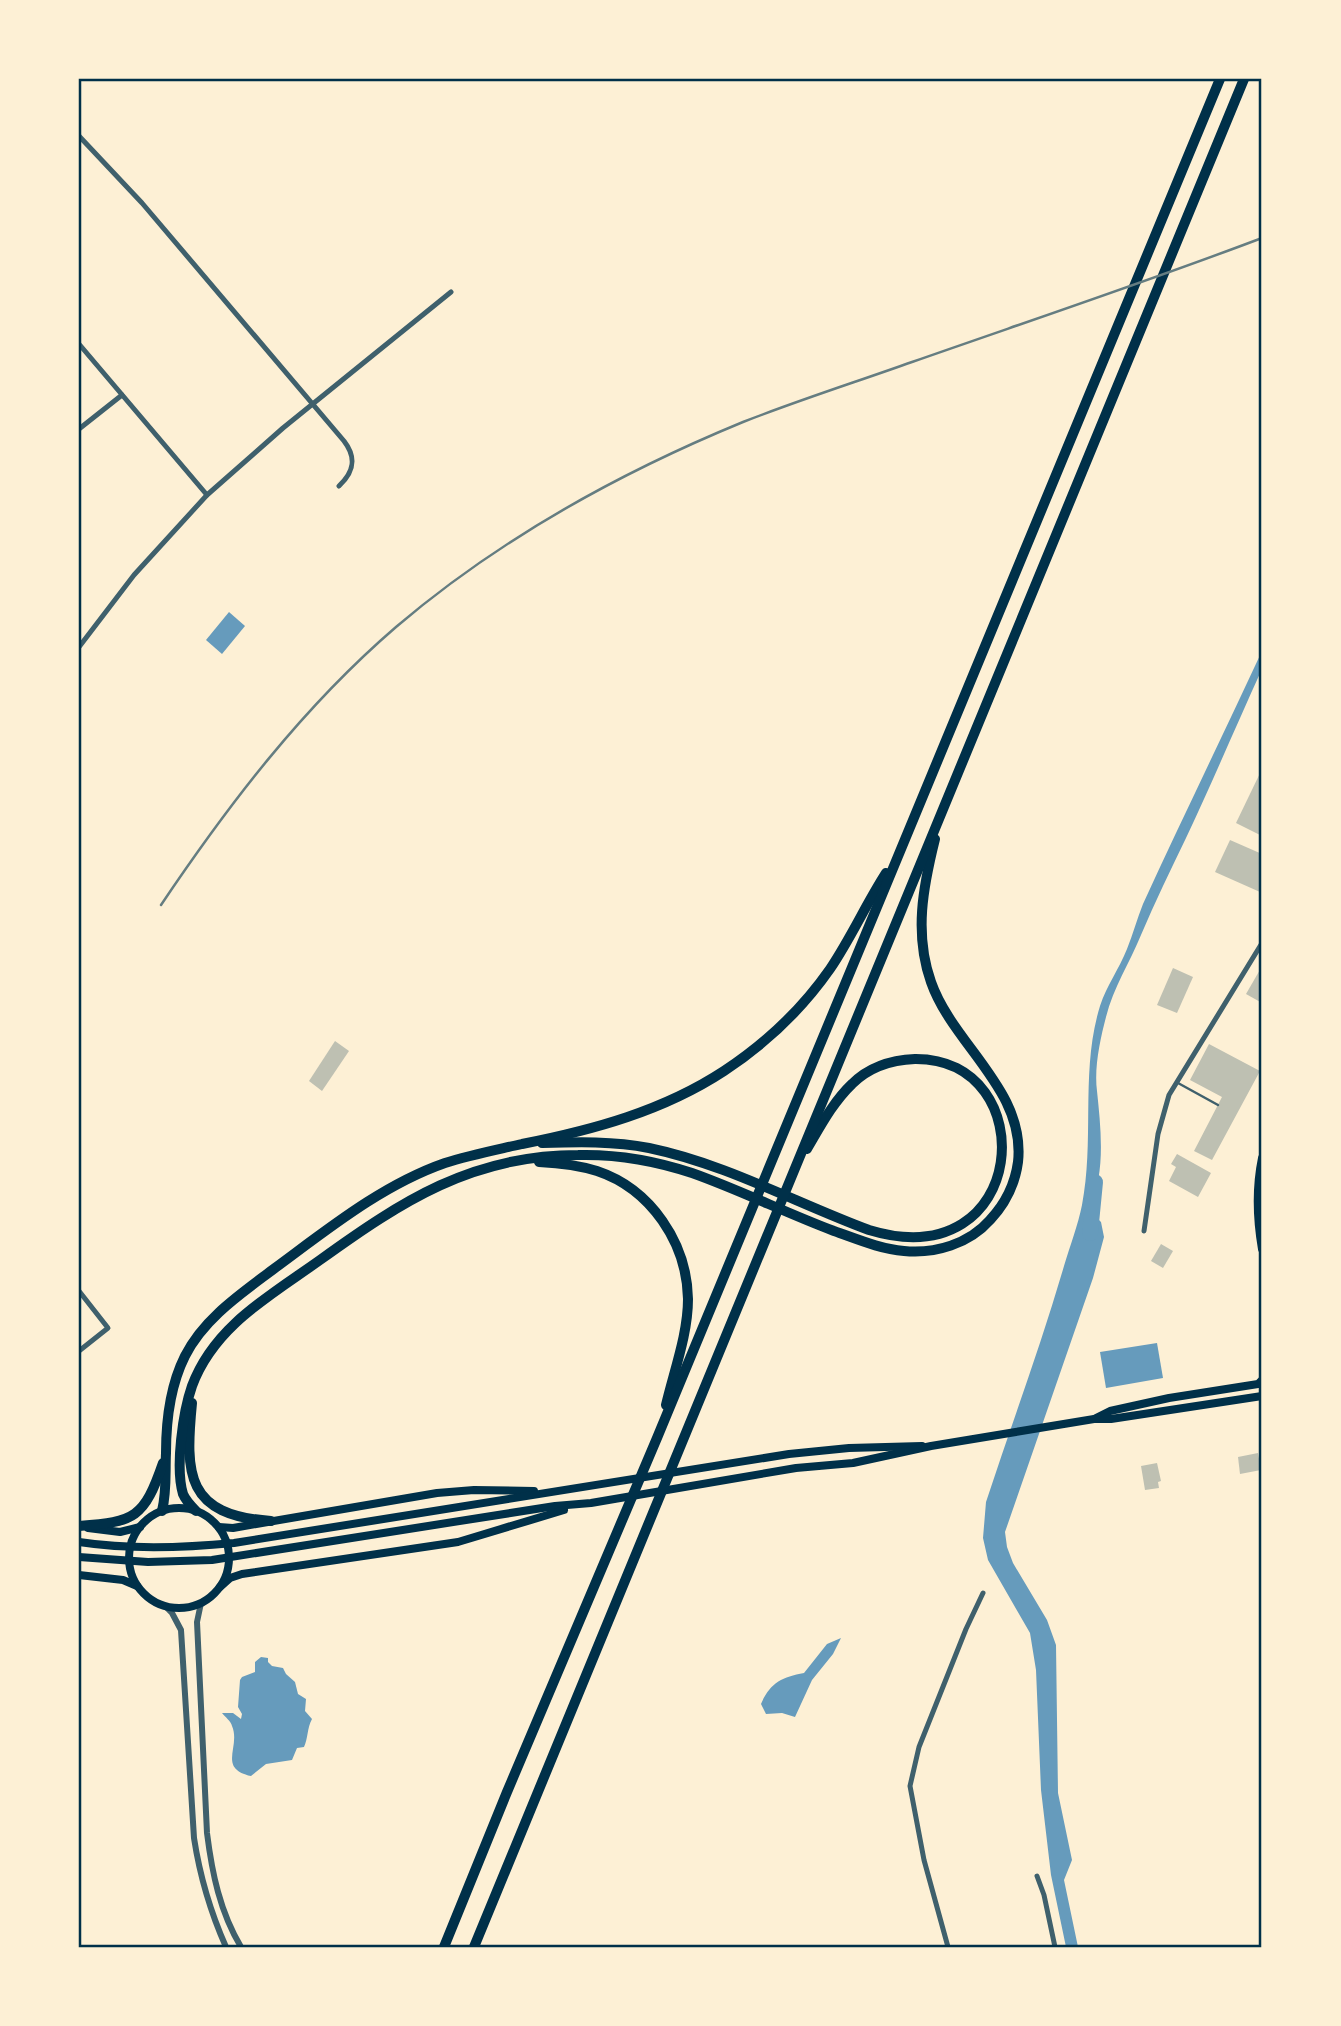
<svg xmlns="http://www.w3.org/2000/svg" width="1341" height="2026" font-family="'Exo 2',sans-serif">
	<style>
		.water { fill: #669bbc }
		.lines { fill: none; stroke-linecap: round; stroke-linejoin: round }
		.river { stroke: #669bbc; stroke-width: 16 }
		.building { fill: #bec0b2 }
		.service { stroke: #3f606c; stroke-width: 2.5 }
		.minor { stroke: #3f606c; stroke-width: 5 }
		.tertiary { stroke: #3f606c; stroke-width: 6 }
		.primary { stroke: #003049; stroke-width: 8 }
		.motorway { stroke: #003049; stroke-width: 10 }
		.rail { stroke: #657d81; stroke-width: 2.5 }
		.neatline { fill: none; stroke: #003049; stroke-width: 2.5 }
	</style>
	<rect width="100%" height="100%" fill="#fdf0d5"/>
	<g class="water">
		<polygon points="229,612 245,626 222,654 206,640"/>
		<path d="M 1262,651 L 1262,669 C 1236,726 1212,783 1186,838 C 1170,871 1155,902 1141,935 C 1130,962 1113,988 1106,1017 C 1100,1040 1094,1068 1097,1091 C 1101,1130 1106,1173 1089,1210 L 1101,1222 L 1104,1237 L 1093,1278 L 1005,1532 L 1007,1547 L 1013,1563 L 1047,1620 L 1056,1645 L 1058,1793 L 1072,1860 L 1064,1880 L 1078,1947 L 1066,1947 L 1051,1875 L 1041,1790 L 1036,1670 L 1030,1633 L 988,1560 L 983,1538 L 986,1502 C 1012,1423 1041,1345 1064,1266 C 1070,1246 1078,1225 1082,1205 C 1095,1139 1080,1071 1100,1006 C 1107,985 1119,969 1127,949 C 1133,934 1137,919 1143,904 C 1182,819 1223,735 1262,651 Z"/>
		<polygon points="1157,1343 1163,1378 1106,1388 1100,1352"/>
		<path d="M 841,1638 L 833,1654 L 812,1680 L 795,1717 L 782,1713 L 766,1714 L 761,1704 C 770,1683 782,1677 804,1673 L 827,1644 Z"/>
		<path d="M 261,1657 L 268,1658 L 268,1662 L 272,1666 L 283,1668 L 286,1674 L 295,1682 L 298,1694 L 306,1699 L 305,1711 L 312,1719 C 307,1728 308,1739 304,1747 L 297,1748 L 292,1760 L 266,1764 L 251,1776 C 217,1768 241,1747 232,1726 C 231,1721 225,1717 222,1713 L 233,1713 L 241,1719 L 242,1714 L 238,1707 L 240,1680 L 242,1677 L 255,1672 L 255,1662 Z"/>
	</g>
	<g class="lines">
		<polyline class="river" points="1090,1233 1095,1182"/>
	</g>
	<g class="building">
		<polygon points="1262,769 1262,836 1236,823"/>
		<polygon points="1230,840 1262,854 1260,892 1215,872"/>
		<polygon points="1173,968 1193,977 1177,1013 1157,1005"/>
		<polygon points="1261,968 1262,969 1262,1003 1246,994"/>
		<polygon points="335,1041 349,1051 322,1091 309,1081"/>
		<polygon points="1209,1044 1260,1071 1212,1160 1194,1151 1222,1097 1190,1080"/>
		<polygon points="1177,1154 1211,1173 1198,1197 1169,1181 1176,1167 1171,1164"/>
		<polygon points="1161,1244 1173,1251 1163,1268 1151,1261"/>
		<polygon points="1258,1453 1261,1470 1240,1474 1238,1457"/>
		<polygon points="1157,1463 1161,1481 1158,1482 1159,1488 1145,1490 1141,1466"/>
	</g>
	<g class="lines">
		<polyline class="service" points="1178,1083 1218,1105"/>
		<g class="minor">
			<path d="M 79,136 L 142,203 L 344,441 C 357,458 354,472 339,486"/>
			<polyline points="79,344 207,495"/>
			<polyline points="79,429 122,395"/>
			<polyline points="79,647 134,575 207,495 283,428 451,292"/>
			<polyline points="1144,1231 1158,1134 1169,1095 1262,943"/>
			<polyline points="79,1291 108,1328 79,1351"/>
			<polyline points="1037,1876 1044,1895 1055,1947"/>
			<polyline points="948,1947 924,1860 910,1786 919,1747 966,1629 983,1593"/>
		</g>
		<g class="tertiary">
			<path d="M 201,1603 L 197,1622 L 207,1833 C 212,1873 220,1912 241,1947"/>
			<path d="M 165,1606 L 172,1613 L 181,1630 L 194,1838 C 200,1877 210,1911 226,1947"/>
		</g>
		<g class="primary">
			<path d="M 1262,1158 C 1256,1187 1257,1220 1262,1249"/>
			<polyline points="1096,1418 1110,1411 1169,1398 1258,1384 1262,1380"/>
			<circle cx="179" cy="1558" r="50"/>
			<polyline points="219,1527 233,1528 437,1493 474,1490 534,1491"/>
			<polyline points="88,1528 120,1532 140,1527"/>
			<path d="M 79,1542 C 131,1550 182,1548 234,1543 L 789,1454 L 849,1448 L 922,1446"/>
			<polyline points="79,1557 148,1562 212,1560 555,1506 591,1503 796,1468 853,1463 931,1446 1094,1419 1111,1419 1262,1396"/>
			<polyline points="79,1575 123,1580 137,1586"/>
			<polyline points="220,1587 230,1578 242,1574 458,1542 564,1510"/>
		</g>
		<g class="motorway">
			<path d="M 542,1143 C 578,1142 613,1141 649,1148 C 726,1164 796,1203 869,1230 C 1030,1279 1044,1058 915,1059 C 891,1060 869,1067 852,1084 C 833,1102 820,1127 807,1149"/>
			<path d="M 539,1162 C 558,1163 578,1165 597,1171 C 651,1189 687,1243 688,1299 C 688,1334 674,1371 666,1405"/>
			<path d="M 192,1403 C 185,1475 186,1515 271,1521"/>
			<path d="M 162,1511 C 167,1491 165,1473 166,1453 C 166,1420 170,1386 185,1356 C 204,1318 242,1293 275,1268 C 328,1229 382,1185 445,1163 C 470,1155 496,1150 522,1144 C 593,1130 663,1111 724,1071 C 765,1044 802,1009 830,969 C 851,938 866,904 886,873"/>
			<path d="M 196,1511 C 191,1506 186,1501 183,1494 C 175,1467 183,1412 192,1386 C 214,1326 271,1295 320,1260 C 402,1201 472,1155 578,1155 C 616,1154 656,1161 692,1173 C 740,1190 786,1213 834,1231 C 857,1239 880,1249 904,1251 C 935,1254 969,1244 990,1220 C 1005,1204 1015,1184 1018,1162 C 1026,1090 953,1045 931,982 C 914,934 923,887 935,839"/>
			<path d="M 79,1526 C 135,1522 144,1518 163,1463"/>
			<polyline points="444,1947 507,1792 657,1438 1220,79"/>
			<polyline points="474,1947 1244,79"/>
		</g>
		<path class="rail" d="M 161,905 C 229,804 303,707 396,627 C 498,540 619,473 743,422 C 799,400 856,382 912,362 C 1029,321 1146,282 1262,238"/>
	</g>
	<rect width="1341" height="2026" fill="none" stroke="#fdf0d5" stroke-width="161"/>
	<rect x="80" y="80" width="1180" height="1866" class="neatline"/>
</svg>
